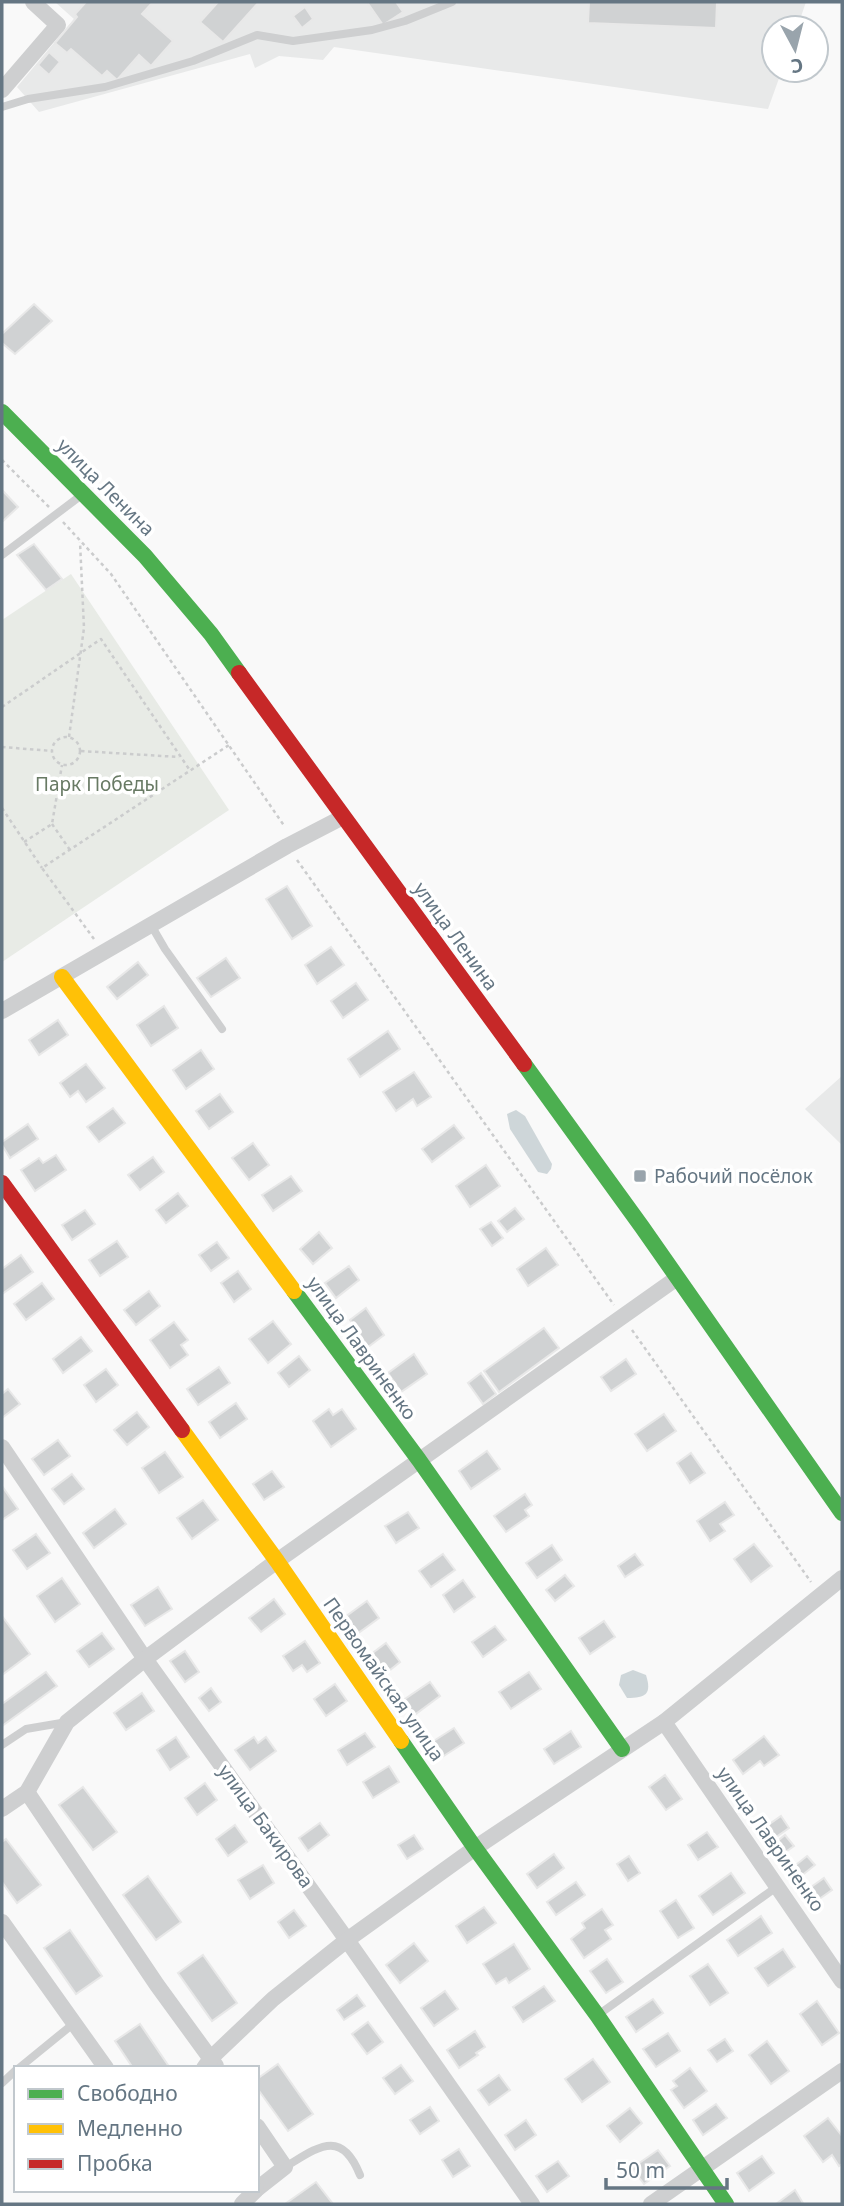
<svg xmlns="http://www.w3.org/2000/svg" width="844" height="2206" font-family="'Noto Sans',sans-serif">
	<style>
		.built { fill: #e8e9e9 }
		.green { fill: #e8ebe6 }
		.water { fill: #ced6d9 }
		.building { fill: #d0d2d3; stroke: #e8e8e8; stroke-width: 2 }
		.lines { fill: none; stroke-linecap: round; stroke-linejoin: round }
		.path { stroke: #cbcccd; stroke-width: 2.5; stroke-dasharray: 3.5 3.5; stroke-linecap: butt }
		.lane { stroke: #cecfd0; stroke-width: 8 }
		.street { stroke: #cecfd0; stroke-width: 16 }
		.fast { stroke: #4caf50; stroke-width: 16 }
		.slow { stroke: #ffc107; stroke-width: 16 }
		.jam { stroke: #c62828; stroke-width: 16 }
		.poi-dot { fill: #99a4ac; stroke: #fff; stroke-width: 2.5 }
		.labels { text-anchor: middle; stroke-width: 7; stroke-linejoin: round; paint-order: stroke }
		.street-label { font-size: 19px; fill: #657683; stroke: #fff }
		.park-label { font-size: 19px; fill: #687a64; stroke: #fff }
		.poi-label { font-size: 19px; fill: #657683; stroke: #fff; text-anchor: start }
	</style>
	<rect width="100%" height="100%" fill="#f9f9f9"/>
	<g class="built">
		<polygon points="55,2 806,2 797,28 774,28 774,70 782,70 768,109 334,47 323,60 279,56 255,68 250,54 39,112 17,87 74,19"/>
		<polygon points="842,1076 842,1145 805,1109"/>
	</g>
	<polygon class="green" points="71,574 229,810 2,962 2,620"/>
	<g class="water">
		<polygon points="516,1110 525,1116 552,1164 551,1169 547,1174 538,1172 510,1129 507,1114"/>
		<path d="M 633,1670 L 646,1675 C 652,1694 646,1698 627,1698 L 619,1685 L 621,1675 Z"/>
	</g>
	<g class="building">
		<polygon points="86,2 153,2 142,14 173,41 151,66 139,55 117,80 107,71 102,76 71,49 67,53 55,43 77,17 75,14"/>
		<polygon points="218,2 259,2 223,42 200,22"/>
		<polygon points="367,2 396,2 403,12 383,25"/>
		<polygon points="589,2 717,2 716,28 588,23"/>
		<polygon points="305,7 313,19 302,28 293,16"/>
		<polygon points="49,52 60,62 49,75 38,65"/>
		<polygon points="34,304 52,321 15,354 2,343 2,334"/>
		<polygon points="2,490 18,507 2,522"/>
		<polygon points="34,544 62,579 46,590 17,555"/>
		<polygon points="287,886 312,926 292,939 266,899"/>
		<polygon points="331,947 344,965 317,984 305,965"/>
		<polygon points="226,958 240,978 211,997 197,978"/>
		<polygon points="138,962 148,975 117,999 107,987"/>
		<polygon points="356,983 368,1000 343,1018 331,1001"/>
		<polygon points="164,1006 178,1028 151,1046 137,1025"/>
		<polygon points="58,1020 68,1035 39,1055 29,1040"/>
		<polygon points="388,1031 400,1049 360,1077 348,1059"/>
		<polygon points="201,1050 214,1069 186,1089 173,1070"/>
		<polygon points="86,1064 105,1088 86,1102 78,1091 70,1097 60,1083"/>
		<polygon points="414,1072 431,1097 417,1106 413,1099 396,1111 383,1092"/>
		<polygon points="220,1094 233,1112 209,1129 196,1111"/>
		<polygon points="113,1108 125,1123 99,1142 87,1127"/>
		<polygon points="28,1124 38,1139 10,1158 2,1145 2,1142"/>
		<polygon points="454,1125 464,1138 432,1162 422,1149"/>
		<polygon points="253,1143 269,1165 249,1180 232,1158"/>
		<polygon points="56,1155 66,1170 35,1191 21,1170 39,1158 43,1163"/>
		<polygon points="153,1157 164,1172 140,1190 128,1175"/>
		<polygon points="486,1165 500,1186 470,1207 456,1186"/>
		<polygon points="291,1176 302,1191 273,1211 262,1195"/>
		<polygon points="178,1193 188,1206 166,1223 156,1210"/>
		<polygon points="515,1208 524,1219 507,1232 498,1221"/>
		<polygon points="85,1210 95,1224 72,1240 62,1225"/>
		<polygon points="491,1222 503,1238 492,1246 480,1229"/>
		<polygon points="319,1232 332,1248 313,1264 300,1249"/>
		<polygon points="117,1241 128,1257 100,1276 89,1260"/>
		<polygon points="217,1242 229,1258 211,1271 199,1255"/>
		<polygon points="546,1248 558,1265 528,1286 517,1269"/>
		<polygon points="21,1255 33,1272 2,1294 2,1269"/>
		<polygon points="349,1266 359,1280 336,1298 325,1283"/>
		<polygon points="238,1271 251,1289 234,1302 221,1283"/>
		<polygon points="42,1283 54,1299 26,1320 14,1304"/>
		<polygon points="149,1291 160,1306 136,1325 124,1310"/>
		<polygon points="366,1308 384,1335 368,1347 350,1320"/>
		<polygon points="273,1321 291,1344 268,1363 249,1339"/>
		<polygon points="174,1322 188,1340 181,1345 188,1355 170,1368 150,1340"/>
		<polygon points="544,1328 559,1348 499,1392 484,1371"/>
		<polygon points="81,1337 92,1351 63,1373 53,1359"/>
		<polygon points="414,1354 427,1374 401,1392 388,1373"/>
		<polygon points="299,1356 310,1370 289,1387 278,1373"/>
		<polygon points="626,1359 636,1374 611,1391 601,1377"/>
		<polygon points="219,1367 230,1383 198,1405 187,1389"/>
		<polygon points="106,1369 118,1385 96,1402 84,1385"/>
		<polygon points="481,1373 496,1394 483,1404 468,1383"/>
		<polygon points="8,1389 20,1404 2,1418 2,1394"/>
		<polygon points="236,1403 247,1419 220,1438 209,1422"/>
		<polygon points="329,1409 333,1415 342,1409 356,1429 331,1447 313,1421"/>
		<polygon points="137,1412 149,1427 127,1445 114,1430"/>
		<polygon points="664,1414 676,1431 647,1451 635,1434"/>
		<polygon points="58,1440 70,1456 44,1475 32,1459"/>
		<polygon points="487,1451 500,1469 471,1489 459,1471"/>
		<polygon points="165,1452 183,1477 159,1493 142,1468"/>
		<polygon points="691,1453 705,1473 690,1483 677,1463"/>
		<polygon points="272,1471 284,1487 264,1500 253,1484"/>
		<polygon points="72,1474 84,1489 64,1504 52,1489"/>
		<polygon points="2,1486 18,1509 2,1520"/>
		<polygon points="525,1494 532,1505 525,1510 529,1516 506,1532 494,1516"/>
		<polygon points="203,1500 218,1520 192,1539 177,1518"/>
		<polygon points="725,1502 734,1515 720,1524 725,1531 710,1541 697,1521"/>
		<polygon points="115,1509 126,1524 94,1548 83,1533"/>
		<polygon points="408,1512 419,1528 396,1543 385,1526"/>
		<polygon points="36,1534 50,1553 27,1569 13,1550"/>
		<polygon points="754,1544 772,1566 751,1582 734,1559"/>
		<polygon points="552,1545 562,1560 537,1578 526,1563"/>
		<polygon points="443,1554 455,1570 431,1587 419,1571"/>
		<polygon points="635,1554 643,1565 625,1577 618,1566"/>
		<polygon points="565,1575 574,1586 555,1601 546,1590"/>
		<polygon points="62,1578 80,1604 55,1622 37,1596"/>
		<polygon points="463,1580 475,1597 454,1612 443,1595"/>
		<polygon points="158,1587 172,1609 145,1626 131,1605"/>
		<polygon points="274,1599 285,1614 261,1632 249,1618"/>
		<polygon points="367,1601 379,1618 357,1634 345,1617"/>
		<polygon points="2,1616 30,1654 2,1675"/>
		<polygon points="604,1621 615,1637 590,1654 579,1638"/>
		<polygon points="495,1626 506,1640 483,1657 472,1642"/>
		<polygon points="102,1633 114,1649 89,1667 77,1651"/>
		<polygon points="305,1641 320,1663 307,1672 302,1665 293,1671 283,1656"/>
		<polygon points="386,1643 400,1662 385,1674 370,1655"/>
		<polygon points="185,1651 199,1672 185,1682 170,1661"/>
		<polygon points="46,1672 57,1686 2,1726 2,1704"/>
		<polygon points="529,1672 541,1689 511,1709 499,1692"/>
		<polygon points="430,1682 440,1696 413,1716 402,1701"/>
		<polygon points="335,1684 347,1701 326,1716 314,1699"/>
		<polygon points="211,1688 221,1702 209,1711 199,1698"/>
		<polygon points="142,1693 154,1711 126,1730 114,1713"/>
		<polygon points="454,1728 464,1743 439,1759 429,1744"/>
		<polygon points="571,1731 581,1747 554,1764 544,1749"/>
		<polygon points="365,1733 375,1747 347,1765 338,1750"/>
		<polygon points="764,1736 779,1755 764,1766 760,1761 743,1774 733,1760"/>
		<polygon points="176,1737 189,1757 170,1770 157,1750"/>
		<polygon points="254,1737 258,1743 266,1737 276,1751 250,1770 235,1750"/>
		<polygon points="389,1766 399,1782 373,1798 363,1782"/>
		<polygon points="665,1775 682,1799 666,1810 649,1787"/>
		<polygon points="205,1783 217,1800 197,1815 185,1798"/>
		<polygon points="83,1787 117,1832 93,1850 59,1805"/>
		<polygon points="781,1816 789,1828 769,1842 761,1830"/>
		<polygon points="320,1823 329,1835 308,1851 299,1838"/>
		<polygon points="235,1825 247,1842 228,1856 216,1839"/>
		<polygon points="707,1832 718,1847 698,1860 688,1845"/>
		<polygon points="414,1835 423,1849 407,1859 398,1845"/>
		<polygon points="785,1835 794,1846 777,1858 769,1848"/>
		<polygon points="6,1839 41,1885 17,1903 2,1882 2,1842"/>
		<polygon points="554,1854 564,1868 537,1888 527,1874"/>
		<polygon points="629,1856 640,1873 628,1881 617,1864"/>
		<polygon points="807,1856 815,1865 800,1877 792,1868"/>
		<polygon points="263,1865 274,1883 250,1899 238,1880"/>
		<polygon points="731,1873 745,1893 713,1915 699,1896"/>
		<polygon points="148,1876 181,1922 156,1940 123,1895"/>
		<polygon points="824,1878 832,1890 812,1904 804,1892"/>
		<polygon points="576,1882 585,1895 556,1915 547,1902"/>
		<polygon points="676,1900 694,1928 678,1938 660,1911"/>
		<polygon points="484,1907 496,1923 467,1943 456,1926"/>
		<polygon points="602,1909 613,1925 605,1930 611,1939 584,1958 571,1939 585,1928 582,1923"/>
		<polygon points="294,1910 306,1926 289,1938 278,1922"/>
		<polygon points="761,1916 772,1933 738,1956 727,1940"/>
		<polygon points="70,1930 102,1976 76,1994 44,1948"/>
		<polygon points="414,1943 428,1961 400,1983 386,1965"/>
		<polygon points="514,1944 530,1969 509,1983 506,1978 496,1984 483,1964"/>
		<polygon points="783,1949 795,1967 768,1986 755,1968"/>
		<polygon points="203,1955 237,2003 212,2021 178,1973"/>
		<polygon points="607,1959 623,1982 606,1993 590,1971"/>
		<polygon points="708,1964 728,1993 710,2005 690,1976"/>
		<polygon points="544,1986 555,2001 523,2022 513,2007"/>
		<polygon points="445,1991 458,2009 434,2026 421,2008"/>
		<polygon points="357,1995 365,2006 344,2020 337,2010"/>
		<polygon points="653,1999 663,2013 636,2032 626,2017"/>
		<polygon points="817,2001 839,2033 822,2045 800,2014"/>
		<polygon points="368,2022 383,2042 367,2054 352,2034"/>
		<polygon points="140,2024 170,2068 133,2068 115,2041"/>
		<polygon points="475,2031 485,2047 476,2053 478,2055 459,2068 447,2050"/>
		<polygon points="668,2033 680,2051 656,2067 643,2049"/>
		<polygon points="725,2039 733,2051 717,2062 708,2050"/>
		<polygon points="767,2041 789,2071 771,2084 749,2055"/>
		<polygon points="593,2059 610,2082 582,2102 565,2079"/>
		<polygon points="278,2064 313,2114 288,2131 257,2088 257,2079"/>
		<polygon points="401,2065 413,2081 395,2094 383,2078"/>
		<polygon points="690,2068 707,2091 684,2108 671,2090 677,2086 673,2081"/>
		<polygon points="499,2075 510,2090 489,2105 478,2090"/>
		<polygon points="716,2104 727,2118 703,2135 693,2120"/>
		<polygon points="430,2107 439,2121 420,2134 410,2120"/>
		<polygon points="630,2108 642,2123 620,2142 607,2126"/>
		<polygon points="828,2118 842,2136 842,2164 839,2166 832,2155 823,2162 804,2136"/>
		<polygon points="526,2120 536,2135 515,2150 505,2135"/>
		<polygon points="459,2149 470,2166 453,2177 442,2160"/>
		<polygon points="658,2150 670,2166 644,2184 632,2168"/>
		<polygon points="762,2156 774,2173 749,2191 737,2173"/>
		<polygon points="558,2161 569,2176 547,2192 536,2176"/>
		<polygon points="316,2182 333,2204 285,2204"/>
		<polygon points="795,2190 803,2203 801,2204 776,2204"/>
	</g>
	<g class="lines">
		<g class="path">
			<polyline points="2,460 49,507"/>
			<polyline points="63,522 111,574 285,827"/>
			<polyline points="2,707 101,639 189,769"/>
			<circle cx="66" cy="751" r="14"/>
			<polyline points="69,737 84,628 80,542"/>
			<polyline points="2,747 52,751"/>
			<polyline points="81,751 179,757"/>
			<polyline points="2,808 42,868"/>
			<polyline points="52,824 70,850"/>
			<polyline points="24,842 52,824 62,765"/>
			<polyline points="297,860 614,1305"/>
			<polyline points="94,939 42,868 229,745"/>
			<polyline points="632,1330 811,1582"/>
		</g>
		<g class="lane">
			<polyline points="2,107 28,99 105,87 193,61 257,35 293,41 372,30 405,21 452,2"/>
			<polyline points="2,555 83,494"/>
			<polyline points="151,925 165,949 222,1029"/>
			<polyline points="2,1745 26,1729 67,1722"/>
			<polyline points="598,2015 778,1886"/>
			<polyline points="19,2068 73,2024"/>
			<polyline points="2,2083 16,2070"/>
			<path d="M 285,2167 C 317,2148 341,2127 360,2175"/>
		</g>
		<g class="street">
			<polyline points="2,90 58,25 33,2"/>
			<polyline points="2,1011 287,846 343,817"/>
			<polyline points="2,1447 145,1659 347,1940 532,2204"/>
			<polyline points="664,1722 842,1981"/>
			<polyline points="27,1792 157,1985 216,2066"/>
			<polyline points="2,1809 27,1792 67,1722 145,1659 277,1561 677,1278"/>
			<polyline points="2,1922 106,2068"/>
			<polyline points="204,2068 211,2058 273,1999 347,1940 475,1848 664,1722 842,1578"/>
			<polyline points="257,2126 285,2167 257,2189"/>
			<polyline points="242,2204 256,2190"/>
			<polyline points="651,2204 842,2071"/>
		</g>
		<g class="fast">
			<polyline points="2,412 145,556 211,634 239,673"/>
			<polyline points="524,1064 642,1227 842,1513"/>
			<polyline points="294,1291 419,1460 622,1749"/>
			<polyline points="401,1741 475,1848 597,2015 726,2204"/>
		</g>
		<g class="slow">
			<polyline points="62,977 294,1291"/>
			<polyline points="182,1430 277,1561 401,1741"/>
		</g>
		<g class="jam">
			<polyline points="239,673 524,1064"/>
			<polyline points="2,1183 182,1430"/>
		</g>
	</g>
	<rect class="poi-dot" x="633" y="1169" width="14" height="14" rx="3.5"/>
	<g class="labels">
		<g class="street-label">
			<text transform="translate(106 487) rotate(45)" y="7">улица Ленина</text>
			<text transform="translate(456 936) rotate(54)" y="7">улица Ленина</text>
			<text transform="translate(362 1348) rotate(54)" y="7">улица Лавриненко</text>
			<text transform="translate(384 1679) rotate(55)" y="7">Первомайская улица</text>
			<text transform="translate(266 1826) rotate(54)" y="7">улица Бакирова</text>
			<text transform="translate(771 1839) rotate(55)" y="7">улица Лавриненко</text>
		</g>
		<g class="park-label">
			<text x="97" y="791">Парк Победы</text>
		</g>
		<g class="poi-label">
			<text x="654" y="1183">Рабочий посёлок</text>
		</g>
	</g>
	<rect width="844" height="2206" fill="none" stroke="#657683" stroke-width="7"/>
	<rect x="14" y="2066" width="245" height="126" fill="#ffffff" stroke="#c1c8cd" stroke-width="2"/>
	<rect x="28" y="2089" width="35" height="10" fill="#4caf50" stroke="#c1c8cd" stroke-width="2"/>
	<text x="77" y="2101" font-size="21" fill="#657683">Свободно</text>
	<rect x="28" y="2124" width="35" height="10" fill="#ffc107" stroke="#c1c8cd" stroke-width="2"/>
	<text x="77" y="2136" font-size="21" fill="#657683">Медленно</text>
	<rect x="28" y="2159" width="35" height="10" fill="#c62828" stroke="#c1c8cd" stroke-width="2"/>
	<text x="77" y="2171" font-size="21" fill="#657683">Пробка</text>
	<g transform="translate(795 49) rotate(173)"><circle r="33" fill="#ffffff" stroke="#c1c8cd" stroke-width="2"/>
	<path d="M0-5L12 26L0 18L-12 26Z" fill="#99a4ac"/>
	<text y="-10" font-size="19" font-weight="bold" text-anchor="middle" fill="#657683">С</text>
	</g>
	<path d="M606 2178v10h121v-10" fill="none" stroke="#657683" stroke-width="3.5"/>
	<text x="616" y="2178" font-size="21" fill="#657683" stroke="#ffffff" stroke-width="5" paint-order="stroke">50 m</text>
</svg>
